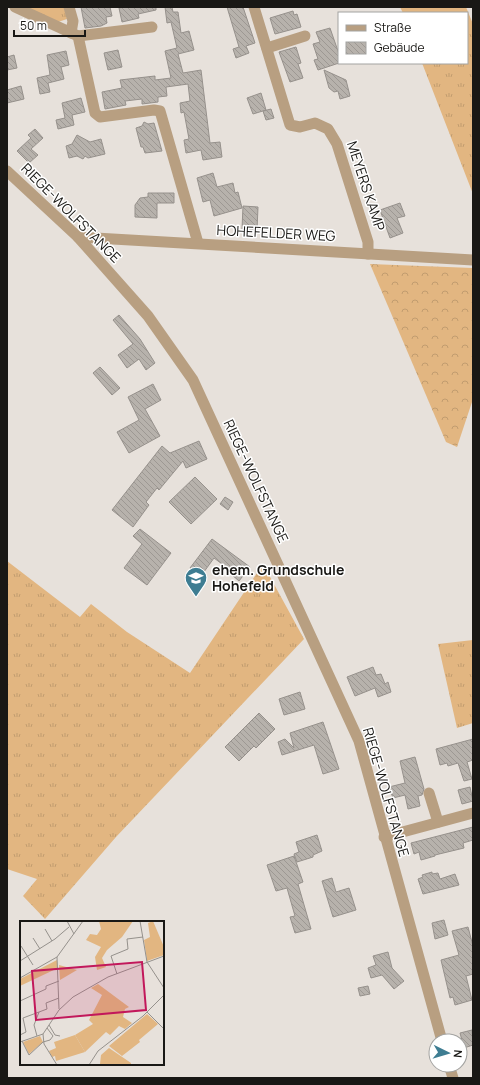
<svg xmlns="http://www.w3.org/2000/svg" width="480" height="1085" font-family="Manrope,sans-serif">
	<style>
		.grass { fill: url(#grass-tufts) }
		.forest { fill: url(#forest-crowns) }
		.building { fill: url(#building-back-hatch); stroke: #96918c }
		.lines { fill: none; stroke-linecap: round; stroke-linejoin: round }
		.minor { stroke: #b89f81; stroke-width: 11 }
		.labels { text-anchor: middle; stroke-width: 3; stroke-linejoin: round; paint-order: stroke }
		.street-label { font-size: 14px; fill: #191815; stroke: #fff }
		.poi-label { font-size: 14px; font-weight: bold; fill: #191815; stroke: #fff; text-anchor: start }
		.inset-road { fill: none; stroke: #95918c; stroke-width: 1 }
		.view { fill: #c2185b; fill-opacity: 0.15; stroke: #c2185b; stroke-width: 2 }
		.inset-edge { fill: none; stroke: #191815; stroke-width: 2 }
	</style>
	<defs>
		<pattern id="grass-tufts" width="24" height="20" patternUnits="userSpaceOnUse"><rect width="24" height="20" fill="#e2b681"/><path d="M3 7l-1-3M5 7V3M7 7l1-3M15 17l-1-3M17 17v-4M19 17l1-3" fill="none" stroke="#c19c6f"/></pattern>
		<pattern id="forest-crowns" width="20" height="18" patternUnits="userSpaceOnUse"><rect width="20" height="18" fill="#e2b681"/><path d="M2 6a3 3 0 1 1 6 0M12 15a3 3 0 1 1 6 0" fill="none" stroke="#c19c6f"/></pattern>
		<pattern id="building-back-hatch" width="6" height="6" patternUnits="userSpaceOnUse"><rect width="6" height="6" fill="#b7b2ac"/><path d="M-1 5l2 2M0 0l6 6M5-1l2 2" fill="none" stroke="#9d9893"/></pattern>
	</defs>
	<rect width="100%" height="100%" fill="#e7e1db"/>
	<g class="grass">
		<polygon points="24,7 64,7 67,19 58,22"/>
		<polygon points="400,7 466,7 473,24 473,194 422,63 467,63 467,13 403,13"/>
		<polygon points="7,561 80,617 91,604 127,632 190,673 263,564 304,639 116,837 45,919 23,896 37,879 7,869"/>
		<polygon points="473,640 473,723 457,728 438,644"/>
	</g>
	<polygon class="forest" points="370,264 473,268 473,399 457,447 446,442"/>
	<g class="building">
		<polygon points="81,7 110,7 112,16 106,17 107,23 101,26 85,28"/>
		<polygon points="125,7 156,7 156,10 138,14 139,18 122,22 119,8"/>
		<polygon points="165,7 172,7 173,12 178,12 181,33 189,31 194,50 178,54 183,73 201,70 210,143 220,142 222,157 203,160 201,150 186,153 184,140 189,139 184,112 181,113 180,103 190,101 188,84 166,87 167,96 158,97 158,102 142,104 142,99 125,101 126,105 105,109 102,92 122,88 120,80 155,76 155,80 171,78 165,51 177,48 171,22 167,23"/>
		<polygon points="227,7 243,7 255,43 246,46 249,53 236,58 233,49 239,47"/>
		<polygon points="293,11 294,15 297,14 301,27 275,34 270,18"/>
		<polygon points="330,28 339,54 339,63 318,70 314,60 318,59 313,44 320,42 316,32"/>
		<polygon points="296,47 301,63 298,64 303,78 290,82 279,52"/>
		<polygon points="118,50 122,67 108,70 104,53"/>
		<polygon points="66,51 69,65 61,67 64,79 48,83 50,92 40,94 37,78 50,75 47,55"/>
		<polygon points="14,55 17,68 7,70 7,57"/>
		<polygon points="324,70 346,80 350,96 340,99 338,91 334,92 329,88"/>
		<polygon points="21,86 24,99 7,103 7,90"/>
		<polygon points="261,93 266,110 253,114 247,98"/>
		<polygon points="81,98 85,112 72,115 74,125 58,129 56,120 65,118 62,103"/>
		<polygon points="271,109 274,118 266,120 263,111"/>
		<polygon points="144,122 148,124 154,123 162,151 145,153 143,147 141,147 136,128 142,126"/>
		<polygon points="35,129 43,138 31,149 38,155 29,163 17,151 31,138 28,135"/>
		<polygon points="77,135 90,142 101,139 105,154 88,158 85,156 83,159 77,156 69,158 66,146 72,144"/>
		<polygon points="213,173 217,187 233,183 235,193 238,192 242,208 214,216 210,200 203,202 197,178"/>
		<polygon points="148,193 174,193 174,203 157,203 157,218 135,217 135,205 140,198 148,197"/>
		<polygon points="400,203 405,216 397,218 403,233 390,238 380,210"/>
		<polygon points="243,206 258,207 257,230 242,229"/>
		<polygon points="119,315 140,339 155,363 146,370 139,359 127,368 118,355 133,344 113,320"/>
		<polygon points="100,367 120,388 112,395 93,373"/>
		<polygon points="153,384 161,400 145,409 160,436 129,453 117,432 139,420 128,397"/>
		<polygon points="199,441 207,459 186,468 183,461 159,490 157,488 146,502 149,505 133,527 112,510 162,446 170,453"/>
		<polygon points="195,477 217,499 191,524 169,502"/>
		<polygon points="225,497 233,502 228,510 220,504"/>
		<polygon points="140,529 171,553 147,585 124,568 142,544 133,536"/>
		<polygon points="212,539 250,567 239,581 232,575 234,573 214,558 201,576 190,568"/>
		<polygon points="373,667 376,675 381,674 385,684 388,682 391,692 378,697 375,688 355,696 347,677"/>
		<polygon points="300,692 305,709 284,715 279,699"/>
		<polygon points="259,713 275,729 256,748 254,746 239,761 225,747"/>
		<polygon points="323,722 339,769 323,774 314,745 282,755 278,742 285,739 294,748 290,733"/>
		<polygon points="473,739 473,760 467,762 472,779 464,781 458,763 448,766 447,763 440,765 436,749"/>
		<polygon points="415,757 424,789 422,795 418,796 420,806 408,809 405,795 393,798 389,787 405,783 400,761"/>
		<polygon points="470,787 473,801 462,804 458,790"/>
		<polygon points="473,827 473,840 463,843 464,848 435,855 435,856 421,860 419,852 414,854 411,843"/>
		<polygon points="317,835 322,851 313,855 313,857 297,862 294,854 299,852 296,842"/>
		<polygon points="294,856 303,882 298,884 311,929 295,933 290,917 295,916 287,888 276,891 267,865"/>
		<polygon points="432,872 432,874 438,873 440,879 455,874 459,885 423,894 418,879 423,877 422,875"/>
		<polygon points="332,878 336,892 349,888 356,910 333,917 322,881"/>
		<polygon points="444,920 448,935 435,939 432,923"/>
		<polygon points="468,927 473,946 473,974 466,976 472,1000 455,1005 453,997 450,998 441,960 459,955 452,931"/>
		<polygon points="388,952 392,968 404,981 394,989 382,975 371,978 368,968 376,965 373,956"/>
		<polygon points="368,986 370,994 360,996 358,988"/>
		<polygon points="472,1030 473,1045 464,1048 460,1033"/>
	</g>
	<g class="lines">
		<g class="minor">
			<polyline points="15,7 78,36 95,113 100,117 154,110 160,111 198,243"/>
			<polyline points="69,7 73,21 71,33"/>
			<polyline points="254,7 290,125 300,127 315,123 328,129 337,144 368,242 368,254"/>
			<polyline points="78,36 152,27"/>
			<polyline points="267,48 305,36"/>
			<polyline points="7,171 78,237 148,316 193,380 359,741 442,1041"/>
			<polyline points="78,237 473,260"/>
			<polyline points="429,793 438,822"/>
			<polyline points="384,837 473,813"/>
			<polyline points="449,1065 453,1078"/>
		</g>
	</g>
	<defs>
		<g id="school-pin" transform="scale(1.15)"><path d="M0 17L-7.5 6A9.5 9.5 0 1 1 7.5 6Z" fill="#3e7d92" stroke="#fff"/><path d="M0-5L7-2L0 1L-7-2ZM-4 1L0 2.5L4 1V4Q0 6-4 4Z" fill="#fff"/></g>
	</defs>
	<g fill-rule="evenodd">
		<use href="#school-pin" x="196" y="578"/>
	</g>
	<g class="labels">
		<g class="street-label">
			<text transform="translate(366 186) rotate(72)" y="5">MEYERS KAMP</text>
			<text transform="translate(71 213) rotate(45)" y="5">RIEGE-WOLFSTANGE</text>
			<text transform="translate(276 233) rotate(3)" y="5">HOHEFELDER WEG</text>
			<text transform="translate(256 481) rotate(65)" y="5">RIEGE-WOLFSTANGE</text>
			<text transform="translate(386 792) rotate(74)" y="5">RIEGE-WOLFSTANGE</text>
		</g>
		<g class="poi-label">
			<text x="212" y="575">ehem. Grundschule<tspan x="212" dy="16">Hohefeld</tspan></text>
		</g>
	</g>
	<g transform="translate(20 921)">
		<rect width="144" height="144" fill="#e7e1db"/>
		<path d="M 79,0 L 113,0 L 102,16 L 87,29 L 82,37 L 86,46 L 77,49 L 75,36 L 81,26 L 66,19 L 70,13 L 77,14 L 81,8 ZM 37,39 L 38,47 L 0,65 L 0,58 ZM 78,63 L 109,86 L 105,88 L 103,96 L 112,102 L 105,108 L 99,105 L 90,114 L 86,111 L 65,131 L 55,114 L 73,103 L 69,99 L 82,74 L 71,67 ZM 127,93 L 138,103 L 119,119 L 120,121 L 102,135 L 89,125 ZM 20,115 L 23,121 L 9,133 L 3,121 ZM 89,127 L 111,142 L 111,144 L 80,143 L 81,134 Z" fill="#e2b681"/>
		<path d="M 133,0 L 144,26 L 144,34 L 127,40 L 124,19 L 130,16 L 128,2 ZM 39,44 L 57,49 L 40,59 Z" fill="#e2b681"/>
		<path d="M 55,114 L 65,131 L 36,140 L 35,135 L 32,136 L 29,130 L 36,127 L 34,121 Z" fill="#e2b681"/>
		<path class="inset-road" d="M 47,0 L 54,13M 120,0 L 127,41 L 144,67M 25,8 L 32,20M 13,17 L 20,28M 1,25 L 13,44M 37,36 L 39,88M 0,40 L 35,18 L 49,6M 97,53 L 91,35 L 108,28 L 107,18 L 123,16M 0,57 L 37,36 L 63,0M 0,80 L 26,68 L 26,65 L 39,60M 127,91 L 144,108M 29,104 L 35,114 L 40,115M 23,113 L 24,123 L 37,144M 0,114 L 6,111 L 3,97 L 19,91M 17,115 L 14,104 L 19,91 L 27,88 L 26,82 L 39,77M 2,120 L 9,134 L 23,121 L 30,119 L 33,115 L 27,107M 0,121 L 23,113 L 39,89 L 53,76 L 88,56 L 144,35M 69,144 L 78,130 L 123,95 L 144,74"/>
		<path class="view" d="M 122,41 L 126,89 L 16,99 L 12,50 Z"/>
		<rect width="144" height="144" class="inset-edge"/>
	</g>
	<rect width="480" height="1085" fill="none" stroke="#191815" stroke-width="16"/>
	<rect x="338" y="12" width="130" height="52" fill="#ffffff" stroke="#a3a3a1"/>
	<rect x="346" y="25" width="20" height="6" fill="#b89f81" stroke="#a3a3a1"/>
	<text x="374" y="32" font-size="12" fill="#191815">Straße</text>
	<rect x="346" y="42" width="20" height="12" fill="url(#building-back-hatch)" stroke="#a3a3a1"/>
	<text x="374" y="52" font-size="12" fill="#191815">Gebäude</text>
	<g transform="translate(448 1053) rotate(95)"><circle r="19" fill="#ffffff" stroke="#a3a3a1"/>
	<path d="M0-3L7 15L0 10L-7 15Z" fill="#3e7d92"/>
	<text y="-6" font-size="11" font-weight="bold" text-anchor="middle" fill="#191815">N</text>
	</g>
	<path d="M14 30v6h71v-6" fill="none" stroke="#191815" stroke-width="2"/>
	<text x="20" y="30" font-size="12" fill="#191815" stroke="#ffffff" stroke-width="3" paint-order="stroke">50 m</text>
</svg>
